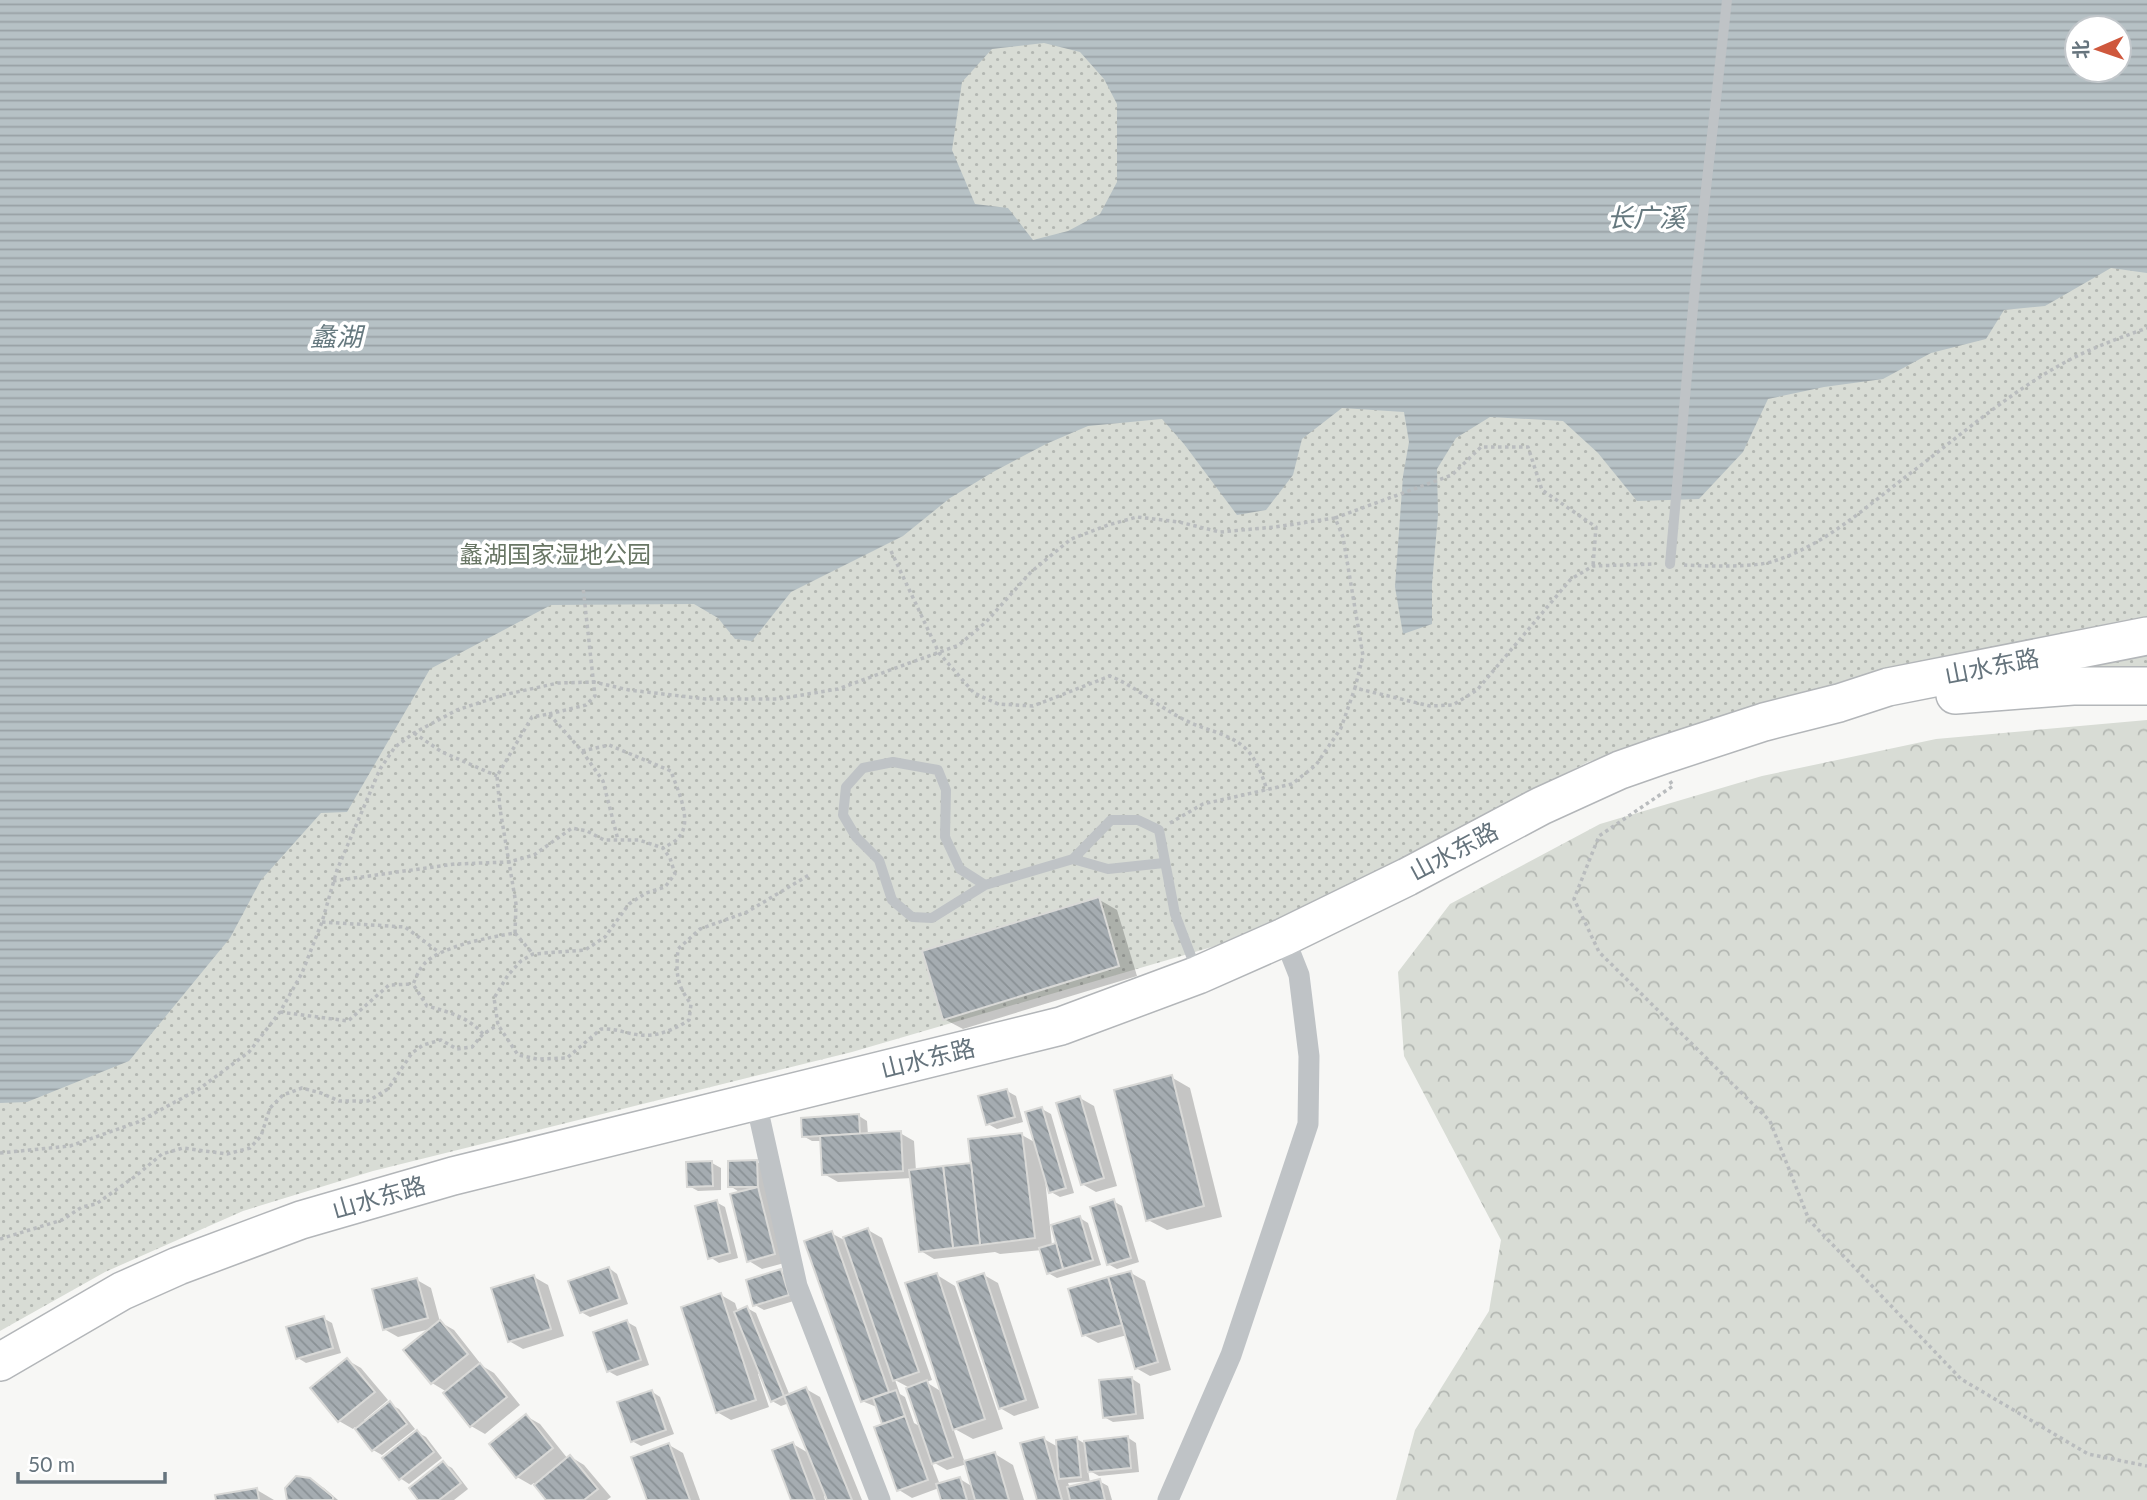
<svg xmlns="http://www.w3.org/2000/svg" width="2147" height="1500" font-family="Lato,'Noto Sans SC',sans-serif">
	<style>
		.forest { fill: url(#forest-crowns) }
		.park { fill: url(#park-dots); fill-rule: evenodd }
		.water { fill: url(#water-rules); fill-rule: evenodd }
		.shadow { fill: #0003; fill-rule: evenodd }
		.building { fill: url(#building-back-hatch); stroke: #d9d9d7; stroke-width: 2 }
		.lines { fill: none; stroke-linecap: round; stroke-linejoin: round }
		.highway-casing { stroke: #b3b6b9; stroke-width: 40 }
		.path { stroke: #b9bcbe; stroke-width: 3.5; stroke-dasharray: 3.5 3.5; stroke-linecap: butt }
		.lane { stroke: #bfc3c6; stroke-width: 10 }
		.street { stroke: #bfc3c6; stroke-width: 21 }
		.highway { stroke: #fff; stroke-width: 37 }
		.labels { text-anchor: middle; stroke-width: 7; stroke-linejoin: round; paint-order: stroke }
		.park-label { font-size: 24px; fill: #687664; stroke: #fff }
		.street-label { font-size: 24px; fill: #66747d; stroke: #fff }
		.water-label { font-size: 26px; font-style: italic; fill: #66797f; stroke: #fff }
	</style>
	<defs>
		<pattern id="forest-crowns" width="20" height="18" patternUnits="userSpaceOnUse" patternTransform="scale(1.75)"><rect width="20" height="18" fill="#d8dcd5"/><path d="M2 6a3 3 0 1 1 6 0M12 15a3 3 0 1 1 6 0" fill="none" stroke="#b3b7b2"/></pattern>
		<pattern id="park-dots" width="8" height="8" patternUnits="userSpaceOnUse" patternTransform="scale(1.75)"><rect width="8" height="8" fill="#d8dcd5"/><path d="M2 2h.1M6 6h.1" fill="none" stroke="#b3b7b2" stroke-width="1.8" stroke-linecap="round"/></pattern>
		<pattern id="water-rules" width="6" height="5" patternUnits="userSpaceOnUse" patternTransform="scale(1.75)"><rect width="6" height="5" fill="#b6c1c5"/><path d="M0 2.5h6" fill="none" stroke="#98a1a5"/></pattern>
		<pattern id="building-back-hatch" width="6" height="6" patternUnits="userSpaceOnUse" patternTransform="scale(1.75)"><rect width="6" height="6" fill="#a5acb1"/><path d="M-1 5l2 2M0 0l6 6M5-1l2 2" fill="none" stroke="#8a9195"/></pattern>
	</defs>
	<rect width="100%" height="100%" fill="#f7f7f5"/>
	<polygon class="forest" points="2147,720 2147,1500 1396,1500 1415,1430 1489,1311 1501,1240 1404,1056 1398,972 1450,904 1600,824 1762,776 1936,739"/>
	<path class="park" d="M 0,0 L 2147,0 L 2147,667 L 1866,674 L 1588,762 L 1253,935 L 852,1052 L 373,1171 L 243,1211 L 105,1272 L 0,1331 ZM 2077,28 L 2119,28 L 2119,70 L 2077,70 Z"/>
	<path class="water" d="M 0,0 L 2147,0 L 2147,273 L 2111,268 L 2045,306 L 2004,310 L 1986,339 L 1931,353 L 1883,379 L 1824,387 L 1768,399 L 1743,452 L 1699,499 L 1637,501 L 1598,453 L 1563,421 L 1490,417 L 1456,438 L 1437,469 L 1438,515 L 1432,584 L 1432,624 L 1403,634 L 1395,587 L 1403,476 L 1409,442 L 1404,412 L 1342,408 L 1302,439 L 1293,475 L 1266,510 L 1237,515 L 1184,444 L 1162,419 L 1088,426 L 1046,444 L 993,472 L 950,498 L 903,536 L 791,592 L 752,641 L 735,639 L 718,618 L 694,604 L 551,605 L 430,669 L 347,812 L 321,813 L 261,880 L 230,938 L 129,1061 L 27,1102 L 0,1103 ZM 2077,28 L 2119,28 L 2119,70 L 2077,70 ZM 1044,43 L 1080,52 L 1104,79 L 1117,104 L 1117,182 L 1100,214 L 1068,231 L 1033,240 L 1008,208 L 975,204 L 952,150 L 962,82 L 992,49 Z"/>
	<g class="shadow">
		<polygon points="1098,899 1117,910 1137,976 963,1029 944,1019"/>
		<polygon points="1171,1077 1190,1088 1222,1217 1167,1230 1148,1220"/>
		<polygon points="1007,1091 1016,1096 1023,1122 997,1129 988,1124"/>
		<polygon points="1080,1098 1094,1106 1117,1186 1096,1192 1082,1184"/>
		<polygon points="1042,1109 1051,1114 1074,1193 1060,1197 1051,1192 1047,1178 1045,1179 1052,1246 1058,1244 1080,1218 1088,1223 1101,1265 1057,1278 1048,1273 1042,1250 1000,1254 995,1252 934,1259 921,1251 912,1178 838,1182 824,1174 822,1141 812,1141 803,1136 859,1116 867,1121 868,1135 900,1133 914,1141 916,1171 972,1164 1022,1135 1036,1143"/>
		<polygon points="757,1162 766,1167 788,1262 762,1269 749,1261 741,1193 730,1186"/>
		<polygon points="712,1163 721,1168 721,1190 698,1191 689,1186"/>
		<polygon points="1113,1201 1122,1206 1139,1262 1117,1269 1108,1264"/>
		<polygon points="716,1202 725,1207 738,1258 719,1263 710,1257"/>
		<path d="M 868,1230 L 882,1238 L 932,1380 L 926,1382 L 942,1392 L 937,1275 L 955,1286 L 1003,1429 L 973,1439 L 953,1428 L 965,1463 L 995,1454 L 1013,1465 L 1024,1500 L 942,1500 L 939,1488 L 912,1498 L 899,1490 L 887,1424 L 884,1423 L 879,1408 L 862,1401 L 831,1233 L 846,1241 ZM 895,1380 L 908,1387 L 921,1427 L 914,1423 L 905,1397 L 900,1394 ZM 931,1461 L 947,1470 L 967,1464 L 973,1487 L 960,1479 L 940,1485 Z"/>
		<polygon points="609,1268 617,1274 628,1304 590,1317 581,1312"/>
		<polygon points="781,1271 790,1276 797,1300 764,1310 755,1305"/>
		<polygon points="1131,1273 1145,1281 1171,1370 1150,1376 1136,1368 1127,1335 1098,1343 1084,1335 1071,1290"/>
		<polygon points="984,1275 998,1283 1039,1408 1014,1416 1000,1408"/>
		<polygon points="534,1277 548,1285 564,1336 523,1349 509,1341"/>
		<polygon points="417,1280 431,1288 440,1322 454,1330 480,1363 479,1364 494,1373 520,1405 485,1434 471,1426 447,1392 432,1383 434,1328 398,1337 384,1329"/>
		<polygon points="721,1295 735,1303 738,1312 747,1308 756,1313 790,1396 806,1389 820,1397 862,1500 829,1500 827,1495 824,1496 825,1500 793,1500 793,1444 810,1454 789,1403 781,1406 772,1401 761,1373 758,1374 769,1407 731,1420 717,1412"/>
		<polygon points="323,1318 332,1323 341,1353 306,1363 298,1358"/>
		<polygon points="627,1322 636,1327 649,1365 617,1376 608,1371"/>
		<polygon points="347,1360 361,1368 388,1400 364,1420 366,1422 390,1404 399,1409 415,1429 382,1455 373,1450 355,1427 353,1429 339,1421"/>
		<polygon points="1131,1378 1140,1384 1144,1419 1113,1422 1104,1417"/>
		<polygon points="651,1391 660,1397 674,1434 641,1446 632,1441"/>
		<polygon points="526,1416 540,1424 568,1459 571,1457 584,1465 611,1497 607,1500 548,1500 534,1483 531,1485 517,1477 491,1445"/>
		<polygon points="417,1432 426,1437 442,1458 409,1484 400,1478"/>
		<path d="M 1127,1437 L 1136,1443 L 1139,1472 L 1099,1476 L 1088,1470 L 1090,1483 L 1099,1481 L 1108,1486 L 1112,1500 L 1039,1500 L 1044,1439 L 1058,1447 L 1077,1439 L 1087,1445 ZM 1088,1481 L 1088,1483 L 1070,1488 L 1068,1483 Z"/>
		<polygon points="669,1445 683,1453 700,1500 649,1500"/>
		<polygon points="443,1463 452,1468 468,1489 454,1500 420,1500"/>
		<polygon points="310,1480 324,1488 338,1500 288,1500"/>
		<polygon points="257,1490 274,1500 218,1500"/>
	</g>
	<g class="building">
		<polygon points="1099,897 1119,966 943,1020 922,951"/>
		<polygon points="1172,1075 1204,1206 1146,1221 1114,1090"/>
		<polygon points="1007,1089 1015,1117 986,1125 978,1096"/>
		<polygon points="1080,1096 1104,1178 1081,1185 1056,1103"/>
		<polygon points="1042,1107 1066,1188 1049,1193 1025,1112"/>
		<polygon points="859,1114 860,1134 802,1137 801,1118"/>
		<polygon points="901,1131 903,1171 822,1175 820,1136"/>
		<polygon points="1022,1133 1035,1238 980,1245 968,1139"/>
		<polygon points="757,1160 758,1187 728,1187 728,1161"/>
		<polygon points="712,1161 713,1186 687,1187 686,1162"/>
		<polygon points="971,1163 980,1245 953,1248 943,1166"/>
		<polygon points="943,1166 953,1248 919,1252 909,1170"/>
		<polygon points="758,1187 775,1254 747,1262 730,1194"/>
		<polygon points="1114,1199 1131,1258 1107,1265 1090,1207"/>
		<polygon points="717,1200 730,1253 708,1259 695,1206"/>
		<polygon points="1080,1216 1093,1260 1063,1269 1051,1225"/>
		<polygon points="868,1228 919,1372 893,1381 843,1237"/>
		<polygon points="832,1231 889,1392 861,1402 804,1241"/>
		<polygon points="1056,1243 1063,1269 1047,1274 1039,1248"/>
		<polygon points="609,1267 620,1299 580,1313 568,1281"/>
		<polygon points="781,1269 789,1295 753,1306 746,1280"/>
		<polygon points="1131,1271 1158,1362 1135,1369 1108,1277"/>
		<polygon points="937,1273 985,1419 953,1430 905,1283"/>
		<polygon points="984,1273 1026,1400 999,1409 957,1282"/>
		<polygon points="534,1275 551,1329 508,1342 491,1288"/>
		<polygon points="1108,1277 1122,1325 1082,1336 1068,1289"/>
		<polygon points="417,1278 428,1318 383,1330 372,1289"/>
		<polygon points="721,1293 756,1400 716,1413 681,1307"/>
		<polygon points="747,1306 784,1396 771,1402 734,1312"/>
		<polygon points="324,1316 333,1348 296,1359 286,1327"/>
		<polygon points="440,1320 468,1354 431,1384 403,1350"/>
		<polygon points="627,1320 641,1360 607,1372 593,1332"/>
		<polygon points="347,1358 375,1392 338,1422 310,1388"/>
		<polygon points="480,1363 507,1397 470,1427 443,1393"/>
		<polygon points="1132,1377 1136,1414 1103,1418 1099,1380"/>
		<polygon points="927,1380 953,1457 932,1464 906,1388"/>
		<polygon points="806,1387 852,1500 827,1500 784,1396"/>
		<polygon points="652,1390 666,1430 631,1442 617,1402"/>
		<polygon points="896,1390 905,1416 882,1424 873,1398"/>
		<polygon points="390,1401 407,1424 372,1451 355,1429"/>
		<polygon points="526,1414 553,1448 516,1478 489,1444"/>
		<polygon points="905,1416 928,1480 897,1491 874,1427"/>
		<polygon points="417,1430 434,1452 399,1480 382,1458"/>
		<polygon points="1128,1436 1131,1468 1088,1472 1084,1441"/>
		<polygon points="1044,1437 1062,1500 1037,1500 1020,1443"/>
		<polygon points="1077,1437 1081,1477 1059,1479 1056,1440"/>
		<polygon points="793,1442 815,1500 791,1500 772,1450"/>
		<polygon points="669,1443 690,1500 647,1500 631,1457"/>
		<polygon points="995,1452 1009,1500 975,1500 964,1461"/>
		<polygon points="570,1455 598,1489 584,1500 546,1500 534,1485"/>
		<polygon points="443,1461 461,1483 439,1500 418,1500 409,1488"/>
		<polygon points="296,1476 310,1478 333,1497 333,1500 287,1500 285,1488"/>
		<polygon points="960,1477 967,1500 941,1500 936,1484"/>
		<polygon points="1100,1479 1105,1500 1070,1500 1067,1487"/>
		<polygon points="257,1488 259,1500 216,1500 215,1495"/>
	</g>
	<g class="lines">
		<g class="highway-casing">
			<g id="highway">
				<polyline points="1955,695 2073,686 2147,686"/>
				<polyline points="0,1362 122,1291 178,1266 301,1220 453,1176 1061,1026 1198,975 1284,937 1407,877 1541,806 1620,770 1660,756 1764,722 1839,703 1888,687 2147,636"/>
			</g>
		</g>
		<g class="path">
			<polyline points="1335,518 1452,475 1481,447 1528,447 1542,490 1596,527 1593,566"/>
			<path d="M 891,551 L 939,653 L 974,693 L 998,704 L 1033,706 L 1110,676 C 1137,687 1158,707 1185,720 C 1204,730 1228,733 1244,747 C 1257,759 1262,775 1267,790"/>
			<path d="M 1684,565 C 1705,566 1754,568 1774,561 C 1825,545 1866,507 1908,475 C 1961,435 2013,389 2073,358 C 2097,346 2122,337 2147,328"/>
			<polyline points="549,714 586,705 595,696 583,587"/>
			<polyline points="414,733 442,752 497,776"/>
			<path d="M 582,751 L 609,745 L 671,771 C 677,789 694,822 678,838 C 675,842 668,845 663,848"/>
			<polyline points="1670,781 1673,786 1599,836 1574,899 1599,952 1770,1121 1809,1220 1961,1379 2088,1454 2147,1466"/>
			<polyline points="1170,823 1203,804 1292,784 1316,765 1341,728 1355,688"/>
			<path d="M 333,881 L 455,864 L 509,862 L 534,855 L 572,828 L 587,831 L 604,840 L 639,840 L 663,848 L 670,858 L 675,874 L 665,887 L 646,893 L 629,904 L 605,937 L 585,950 L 533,954 L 521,961 L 508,975 L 494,998 L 498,1025 L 518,1055 L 537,1059 L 567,1058 L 601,1029 C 616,1028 627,1034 641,1035 C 658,1037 675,1029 689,1020 L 691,1004 C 676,984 676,973 678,949 L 700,929 L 747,912 L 809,875"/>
			<polyline points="322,922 405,927 440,953"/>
			<polyline points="515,933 516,904 500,809 497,776 532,717 549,714 582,751 603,781 618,840"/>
			<polyline points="280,1012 348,1021 389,985 413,984"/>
			<path d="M 483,1034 C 468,1017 449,1012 427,1006 L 413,984 C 416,978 419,969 424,964 C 441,946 491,937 515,933 L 533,954"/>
			<polyline points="0,1153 70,1146 138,1122 199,1089 249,1052 280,1012 302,973 322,922 337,870 380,769 395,747 414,733 457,710 503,695 558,683 594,682 629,690 706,699 778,699 838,689 959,645 986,622 1031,572 1071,539 1108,525 1137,517 1179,522 1220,532 1275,527 1335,518 1343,537 1363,656 1355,688 1430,706 1453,705 1477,690 1571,579 1593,566 1655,564"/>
			<polyline points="0,1239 62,1220 82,1207 96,1204 137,1175 162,1154 183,1148 227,1154 250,1148 261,1136 270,1108 283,1095 302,1088 321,1093 339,1101 368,1101 388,1089 412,1053 423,1045 441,1040 457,1049 472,1047 483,1034 498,1025"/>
		</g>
		<g class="lane">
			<polyline points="1670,564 1694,297 1727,0"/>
			<polyline points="1073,859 1108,869 1164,863"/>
			<polyline points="985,885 932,918 912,917 892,900 879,860 856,837 843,815 846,787 863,768 893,762 938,770 946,790 945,837 960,869 985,885 1073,859 1111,820 1138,820 1159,830 1175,914 1196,969"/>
		</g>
		<g class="street">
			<polyline points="756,1102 797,1286 880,1500"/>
			<polyline points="1168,1500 1231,1355 1308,1124 1309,1056 1299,975 1284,937"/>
		</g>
		<use href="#highway" class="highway"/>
	</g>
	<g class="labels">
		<g class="park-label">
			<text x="555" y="563">蠡湖国家湿地公园</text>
		</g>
		<g class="street-label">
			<text transform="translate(1992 667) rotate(-11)" y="8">山水东路</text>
			<text transform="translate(1454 852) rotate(-28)" y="8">山水东路</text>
			<text transform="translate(928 1059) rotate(-14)" y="8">山水东路</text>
			<text transform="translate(379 1198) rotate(-16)" y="8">山水东路</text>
		</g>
		<g class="water-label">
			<text x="1646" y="227">长广溪</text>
			<text x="336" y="346">蠡湖</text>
		</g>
	</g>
	<g transform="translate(2098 49) rotate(268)"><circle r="33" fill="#ffffff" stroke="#c2c7cb" stroke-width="2"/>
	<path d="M0-5L12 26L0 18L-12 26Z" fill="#cf583d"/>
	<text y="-10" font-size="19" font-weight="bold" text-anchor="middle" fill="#66747d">北</text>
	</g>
	<path d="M18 1472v10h147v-10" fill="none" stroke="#66747d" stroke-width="3.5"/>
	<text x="28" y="1472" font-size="21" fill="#66747d" stroke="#ffffff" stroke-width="5" paint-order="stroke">50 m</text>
</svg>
